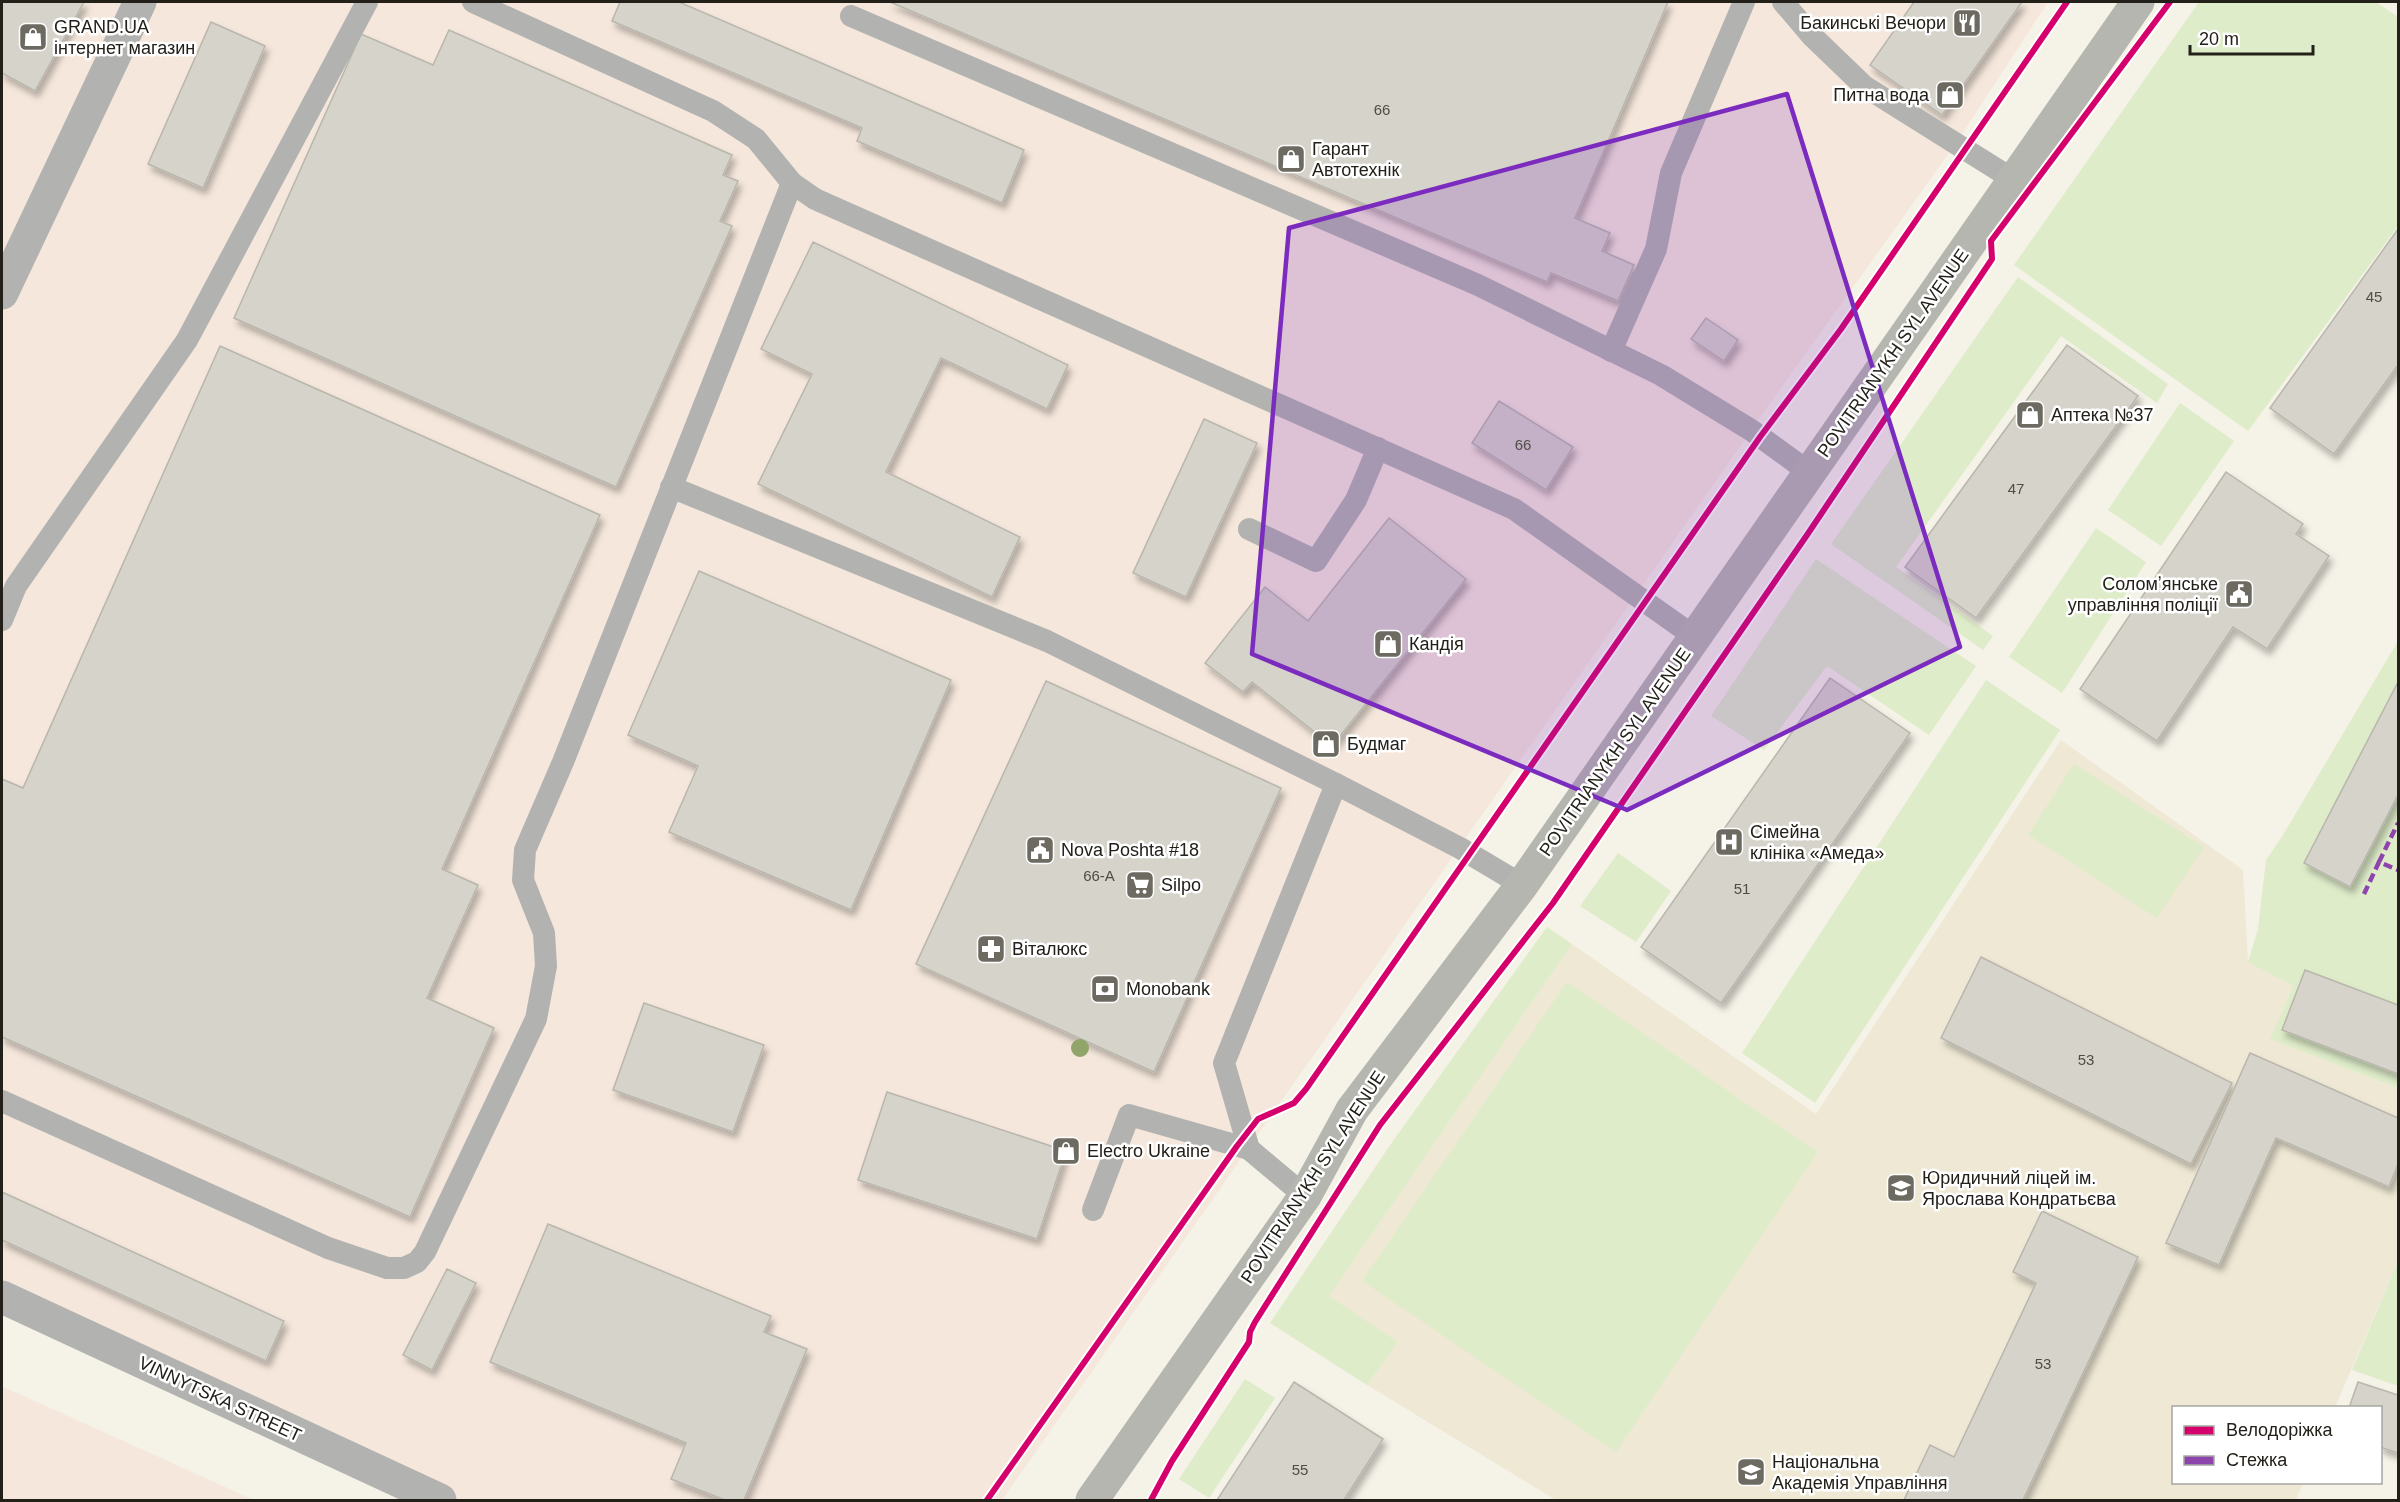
<svg xmlns="http://www.w3.org/2000/svg" width="2400" height="1502" font-family="Helvetica,sans-serif">
	<style>
		.industrial { fill: #f5e7db }
		.built { fill: #efe8d5 }
		.green { fill: #deecc9 }
		.building { fill: #d6d3ca; stroke: #b8b6ad; stroke-width: 1.5; filter: url(#shadow) }
		.lines { fill: none; stroke-linecap: round; stroke-linejoin: round }
		.lane { stroke: #b2b3b0; stroke-width: 22 }
		.street { stroke: #b2b3b0; stroke-width: 33 }
		.primary { stroke: #b4b6af; stroke-width: 33 }
		.quiet { stroke: #8e44ad; stroke-width: 4.5; stroke-dasharray: 9 4.5; stroke-linecap: butt }
		.cycleway-casing { stroke: #fff; stroke-width: 10 }
		.cycleway { stroke: #d6006c; stroke-width: 6 }
		.tree { fill: #91a46a }
		.marked { fill: #7b2cbf; fill-opacity: 0.2; stroke: #7b2cbf; stroke-width: 4.5; stroke-linejoin: round }
		.labels { text-anchor: middle; stroke-width: 5; stroke-linejoin: round; paint-order: stroke }
		.number-label { font-size: 15px; fill: #504d45 }
		.poi-label { font-size: 18px; fill: #232019; stroke: #fff; text-anchor: start }
		.street-label { font-size: 18px; fill: #232019; stroke: #fff }
	</style>
	<defs>
		<filter id="shadow"><feDropShadow dx="3.5" dy="6" stdDeviation="3" flood-color="#0004"/></filter>
	</defs>
	<rect width="100%" height="100%" fill="#f5f2e7"/>
	<g class="industrial">
		<polygon points="2,2 2048,2 1956,143 1771,402 1002,1500 440,1500 2,1297"/>
		<polygon points="2,1386 17,1393 254,1500 2,1500"/>
	</g>
	<polygon class="built" points="2061,740 2243,870 2248,961 2293,986 2271,1039 2398,1088 2398,1261 2335,1407 2174,1408 2174,1482 2303,1483 2296,1500 1556,1500 1367,1385 1398,1342 1329,1296 1572,944 1816,1114"/>
	<g class="green">
		<polygon points="2199,2 2376,2 2398,17 2398,226 2248,431 2014,265"/>
		<polygon points="2018,277 2168,384 2157,403 2061,336 1896,567 1993,636 1983,650 1831,544"/>
		<polygon points="2180,403 2234,441 2161,546 2108,510"/>
		<polygon points="2096,528 2146,562 2062,693 2009,657"/>
		<polygon points="1816,559 1976,666 1929,735 1827,666 1764,750 1711,716"/>
		<polygon points="2398,641 2398,1088 2270,1039 2293,986 2248,962 2258,929 2266,860 2283,835"/>
		<polygon points="1986,680 2060,730 1815,1103 1742,1053"/>
		<polygon points="2074,764 2204,847 2157,918 2028,835"/>
		<polygon points="1618,853 1671,891 1636,942 1580,906"/>
		<polygon points="1547,927 1572,944 1329,1296 1398,1342 1367,1385 1270,1323 1395,1138"/>
		<polygon points="1567,982 1818,1152 1616,1452 1362,1281"/>
		<polygon points="2398,1261 2398,1386 2352,1370"/>
		<polygon points="1245,1379 1275,1398 1209,1498 1179,1479"/>
	</g>
	<g class="building">
		<polygon points="2,2 84,2 35,91 2,73"/>
		<polygon points="620,2 679,2 1024,150 1002,203 857,141 862,128 612,21"/>
		<polygon points="890,2 1668,2 1575,218 1610,233 1602,251 1634,265 1618,301 1551,273 1547,282"/>
		<polygon points="1914,2 2022,2 1942,115 1870,65"/>
		<polygon points="211,22 265,46 203,188 148,164"/>
		<polygon points="449,30 732,155 723,175 738,181 720,221 732,226 616,487 234,318 361,34 433,65"/>
		<polygon points="2398,229 2398,365 2334,454 2270,408"/>
		<polygon points="813,242 1068,365 1047,409 941,358 886,472 1020,537 992,597 758,484 812,374 761,349"/>
		<polygon points="1706,318 1738,340 1724,361 1691,339"/>
		<polygon points="2067,345 2138,396 1976,618 1905,567"/>
		<polygon points="220,346 600,515 442,869 478,885 427,998 494,1028 410,1217 2,1037 2,779 23,788"/>
		<polygon points="1499,401 1573,447 1546,490 1472,443"/>
		<polygon points="1204,419 1257,443 1186,597 1133,573"/>
		<polygon points="2226,472 2303,524 2296,534 2329,556 2267,649 2233,627 2157,741 2080,689"/>
		<polygon points="1389,518 1466,579 1332,746 1252,682 1243,692 1205,663 1265,587 1308,621"/>
		<polygon points="699,571 951,680 851,910 669,832 698,766 628,735"/>
		<polygon points="1830,678 1910,733 1721,1003 1641,947"/>
		<polygon points="1046,681 1281,788 1154,1072 916,964"/>
		<polygon points="2398,682 2398,795 2350,887 2304,863"/>
		<polygon points="1981,957 2232,1083 2191,1164 1941,1038"/>
		<polygon points="2305,970 2398,1005 2398,1074 2282,1030"/>
		<polygon points="644,1003 764,1045 733,1132 613,1090"/>
		<polygon points="2250,1053 2398,1118 2398,1164 2389,1187 2276,1138 2219,1265 2166,1243"/>
		<polygon points="887,1092 1066,1151 1037,1239 858,1180"/>
		<polygon points="2,1192 284,1321 266,1361 2,1240"/>
		<polygon points="2042,1211 2138,1257 2023,1500 1904,1500 1930,1445 1954,1457 2036,1283 2013,1272"/>
		<polygon points="548,1224 771,1316 764,1332 807,1349 744,1500 725,1500 671,1479 686,1443 490,1362"/>
		<polygon points="447,1269 476,1283 432,1370 403,1355"/>
		<polygon points="1294,1382 1383,1439 1344,1500 1217,1500"/>
		<polygon points="2358,1382 2398,1395 2398,1453 2380,1447 2380,1408 2349,1408"/>
	</g>
	<g class="lines">
		<g class="lane">
			<polyline points="473,2 713,111 756,139 792,183 815,199 1514,509 1695,637"/>
			<polyline points="1783,2 1812,36 1864,86 2014,180"/>
			<polyline points="851,16 1478,285 1661,375 1751,430 1810,473"/>
			<polyline points="1611,351 1656,249 1671,173 1744,2"/>
			<polyline points="671,487 1047,641 1336,784"/>
			<polyline points="1249,529 1316,561 1356,500 1378,448"/>
			<polyline points="2,620 16,586 187,340 367,2"/>
			<polyline points="2,1101 328,1248 387,1268 404,1268 417,1262 425,1252 536,1019 546,966 544,933 523,880 525,850 563,762 792,183"/>
			<polyline points="1305,1196 1249,1149 1224,1063 1336,784 1460,848 1522,885"/>
			<polyline points="1093,1210 1129,1115 1249,1149"/>
		</g>
		<g class="street">
			<polyline points="2,293 140,2"/>
			<polyline points="2,1297 440,1500"/>
		</g>
		<polyline class="primary" points="1092,1500 1305,1196 1352,1110 1522,885 2138,2"/>
		<g class="quiet">
			<polyline points="2379,862 2398,823"/>
			<polyline points="2364,894 2379,862 2398,870"/>
		</g>
		<g class="cycleway-casing">
			<g id="cycleway">
				<polyline points="987,1500 1237,1146 1258,1119 1294,1103 1306,1089 1760,437 1841,329 2067,2"/>
				<polyline points="1151,1500 1172,1461 1249,1342 1250,1332 1255,1322 1380,1125 1553,903 1807,535 1992,259 1991,241 2170,2"/>
			</g>
		</g>
		<use href="#cycleway" class="cycleway"/>
	</g>
	<circle class="tree" cx="1080" cy="1048" r="9"/>
	<path class="marked" d="M 1787,94 L 1960,647 L 1627,810 L 1252,654 L 1289,228 Z"/>
	<defs>
		<g id="restaurant-square" transform="scale(1.5)"><rect x="-9" y="-9" width="18" height="18" rx="4" fill="#6c6a61" stroke="#fff"/><path d="M-5-6h1v4h1v-4h1v4h1v-4h1v5L-1.5 .5V6h-2V.5L-5-1ZM5-6V6H3V1.5H1.5Q1.5-4 5-6Z" fill="#fff"/></g>
		<g id="shop-square" transform="scale(1.5)"><rect x="-9" y="-9" width="18" height="18" rx="4" fill="#6c6a61" stroke="#fff"/><path d="M-5-2.5h2.3a2.7 3.5 0 0 1 5.4 0H5L5.5 6h-11ZM-1.5-2.5h3a1.5 2.3 0 0 0-3 0Z" fill="#fff"/></g>
		<g id="civic-square" transform="scale(1.5)"><rect x="-9" y="-9" width="18" height="18" rx="4" fill="#6c6a61" stroke="#fff"/><path d="M-.6-6.5H3V-4.5H.6V-3L4-1V1h2V6H-6V1h2V-1L-.6-3ZM-1.2 2.5V6h2.4V2.5Z" fill="#fff"/></g>
		<g id="hospital-square" transform="scale(1.5)"><rect x="-9" y="-9" width="18" height="18" rx="4" fill="#6c6a61" stroke="#fff"/><path d="M-5-5h3v3.5h4V-5h3V5h-3V1.5h-4V5h-3Z" fill="#fff"/></g>
		<g id="supermarket-square" transform="scale(1.5)"><rect x="-9" y="-9" width="18" height="18" rx="4" fill="#6c6a61" stroke="#fff"/><path d="M-6-5.5h2.5l.6 2H6L4.5 2H-2.5L-4.4-4H-6ZM-1.5 3.2a1.3 1.3 0 1 0 .1 0ZM3 3.2a1.3 1.3 0 1 0 .1 0Z" fill="#fff"/></g>
		<g id="pharmacy-square" transform="scale(1.5)"><rect x="-9" y="-9" width="18" height="18" rx="4" fill="#6c6a61" stroke="#fff"/><path d="M-2-6h4v4h4v4h-4v4h-4v-4h-4v-4h4Z" fill="#fff"/></g>
		<g id="bank-square" transform="scale(1.5)"><rect x="-9" y="-9" width="18" height="18" rx="4" fill="#6c6a61" stroke="#fff"/><path d="M-6-4H6V4H-6ZM0-2.3a2.3 2.3 0 1 0 0 4.6a2.3 2.3 0 1 0 0-4.6Z" fill="#fff"/></g>
		<g id="school-square" transform="scale(1.5)"><rect x="-9" y="-9" width="18" height="18" rx="4" fill="#6c6a61" stroke="#fff"/><path d="M0-5L7-2L0 1L-7-2ZM-4 1L0 2.5L4 1V4Q0 6-4 4Z" fill="#fff"/></g>
		<g id="university-square" transform="scale(1.5)"><rect x="-9" y="-9" width="18" height="18" rx="4" fill="#6c6a61" stroke="#fff"/><path d="M0-5L7-2L0 1L-7-2ZM-4 1L0 2.5L4 1V4Q0 6-4 4Z" fill="#fff"/></g>
	</defs>
	<g fill-rule="evenodd">
		<use href="#restaurant-square" x="1967" y="23"/>
		<use href="#shop-square" x="33" y="37"/>
		<use href="#shop-square" x="1950" y="95"/>
		<use href="#shop-square" x="1291" y="159"/>
		<use href="#shop-square" x="2030" y="415"/>
		<use href="#civic-square" x="2239" y="594"/>
		<use href="#shop-square" x="1388" y="644"/>
		<use href="#shop-square" x="1326" y="744"/>
		<use href="#hospital-square" x="1729" y="842"/>
		<use href="#civic-square" x="1040" y="850"/>
		<use href="#supermarket-square" x="1140" y="885"/>
		<use href="#pharmacy-square" x="991" y="949"/>
		<use href="#bank-square" x="1105" y="989"/>
		<use href="#shop-square" x="1066" y="1151"/>
		<use href="#school-square" x="1901" y="1188"/>
		<use href="#university-square" x="1751" y="1472"/>
	</g>
	<g class="labels">
		<g class="number-label">
			<text x="1382" y="115">66</text>
			<text x="2374" y="302">45</text>
			<text x="1523" y="450">66</text>
			<text x="2016" y="494">47</text>
			<text x="1099" y="881">66-А</text>
			<text x="1742" y="894">51</text>
			<text x="2086" y="1065">53</text>
			<text x="2043" y="1369">53</text>
			<text x="1300" y="1475">55</text>
		</g>
		<g class="poi-label">
			<text x="1946" y="29" text-anchor="end">Бакинські Вечори</text>
			<text x="54" y="33">GRAND.UA<tspan x="54" dy="21">інтернет магазин</tspan></text>
			<text x="1929" y="101" text-anchor="end">Питна вода</text>
			<text x="1312" y="155">Гарант<tspan x="1312" dy="21">Автотехнік</tspan></text>
			<text x="2051" y="421">Аптека №37</text>
			<text x="2218" y="590" text-anchor="end">Соломʼянське<tspan x="2218" dy="21">управління поліції</tspan></text>
			<text x="1409" y="650">Кандія</text>
			<text x="1347" y="750">Будмаг</text>
			<text x="1750" y="838">Сімейна<tspan x="1750" dy="21">клініка «Амеда»</tspan></text>
			<text x="1061" y="856">Nova Poshta #18</text>
			<text x="1161" y="891">Silpo</text>
			<text x="1012" y="955">Віталюкс</text>
			<text x="1126" y="995">Monobank</text>
			<text x="1087" y="1157">Electro Ukraine</text>
			<text x="1922" y="1184">Юридичний ліцей ім.<tspan x="1922" dy="21">Ярослава Кондратьєва</tspan></text>
			<text x="1772" y="1468">Національна<tspan x="1772" dy="21">Академія Управління</tspan></text>
		</g>
		<g class="street-label">
			<text transform="translate(1893 353) rotate(-55)" y="6">POVITRIANYKH SYL AVENUE</text>
			<text transform="translate(1615 752) rotate(-55)" y="6">POVITRIANYKH SYL AVENUE</text>
			<text transform="translate(1313 1177) rotate(-57)" y="6">POVITRIANYKH SYL AVENUE</text>
			<text transform="translate(220 1399) rotate(25)" y="6">VINNYTSKA STREET</text>
		</g>
	</g>
	<rect width="2400" height="1502" fill="none" stroke="#232019" stroke-width="6"/>
	<rect x="2172" y="1406" width="210" height="78" fill="#ffffff" stroke="#a7a6a3" stroke-width="1.5"/>
	<rect x="2184" y="1426" width="30" height="9" fill="#d6006c" stroke="#a7a6a3" stroke-width="1.5"/>
	<text x="2226" y="1436" font-size="18" fill="#232019">Велодоріжка</text>
	<rect x="2184" y="1456" width="30" height="9" fill="#8e44ad" stroke="#a7a6a3" stroke-width="1.5"/>
	<text x="2226" y="1466" font-size="18" fill="#232019">Стежка</text>
	<path d="M2190 45v9h123v-9" fill="none" stroke="#232019" stroke-width="3"/>
	<text x="2199" y="45" font-size="18" fill="#232019" stroke="#ffffff" stroke-width="4.5" paint-order="stroke">20 m</text>
</svg>
